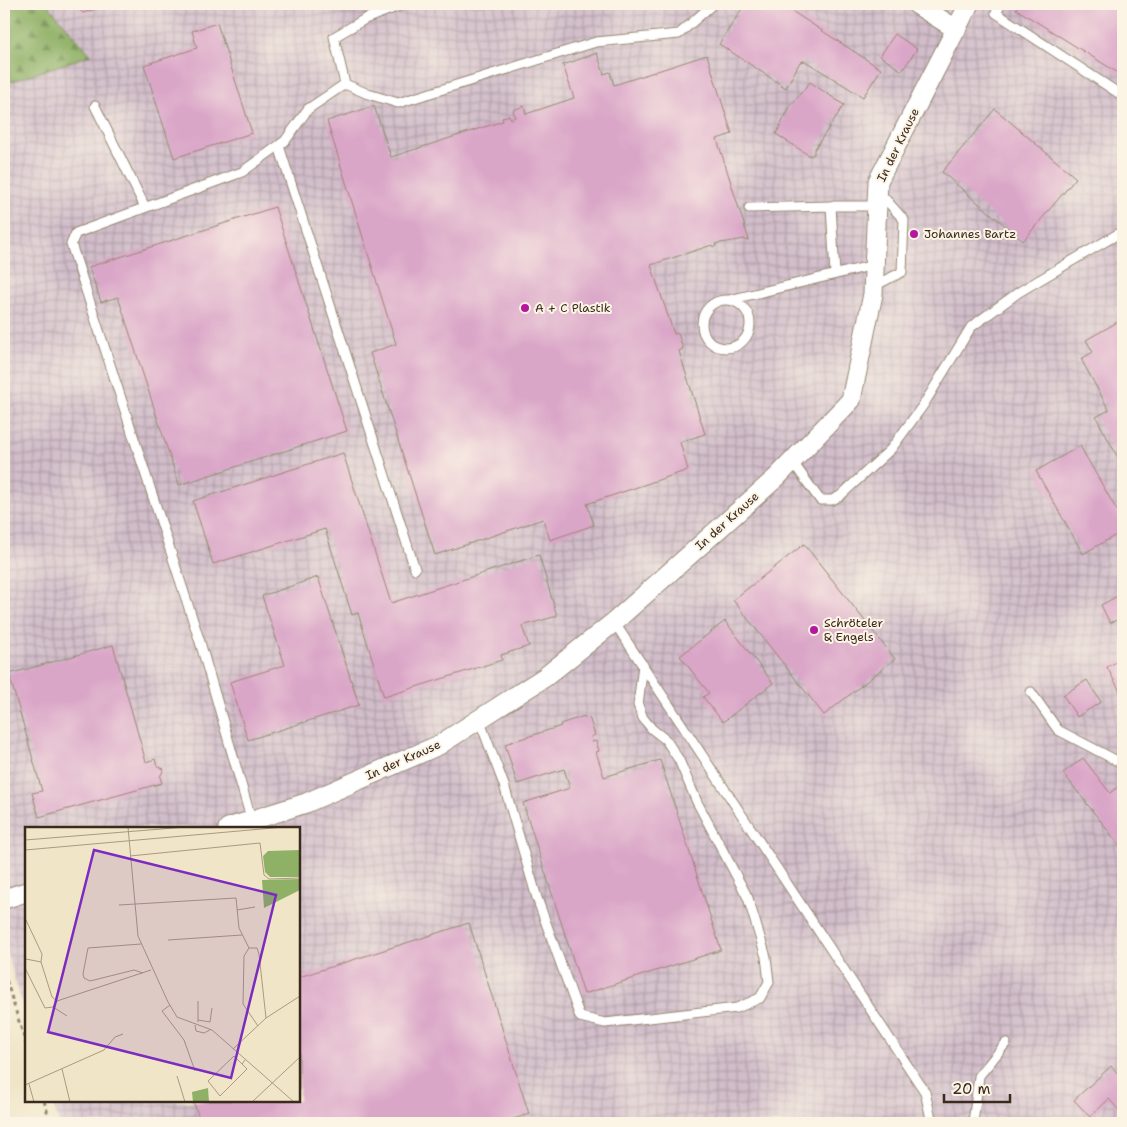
<svg xmlns="http://www.w3.org/2000/svg" width="1127" height="1127" font-family="'Shantell Sans',sans-serif">
	<style>
		.industrial { fill: url(#industrial-grid) }
		.forest { fill: url(#forest-firs); stroke: #656e42 }
		.building { fill: #daa6c8 }
		.lines { fill: none; stroke-linecap: round; stroke-linejoin: round }
		.lane-casing { stroke: #968872; stroke-width: 11 }
		.street-casing { stroke: #968872; stroke-width: 21 }
		.path { stroke: #968872; stroke-width: 3; stroke-dasharray: 4 4; stroke-linecap: butt }
		.lane { stroke: #fff; stroke-width: 9 }
		.street { stroke: #fff; stroke-width: 19 }
		.poi-dot { fill: #b5179e; stroke: #fcf5e5; stroke-width: 2 }
		.labels { text-anchor: middle; stroke-width: 4; stroke-linejoin: round; paint-order: stroke }
		.street-label { font-size: 12px; fill: #3b2a1e; stroke: #fcf5e5 }
		.poi-label { font-size: 12px; fill: #3b2a1e; stroke: #fcf5e5; text-anchor: start }
		.inset-road { fill: none; stroke: #a89a83; stroke-width: 1 }
		.view { fill: #7b2cbf; fill-opacity: 0.15; stroke: #7b2cbf; stroke-width: 2.5 }
		.inset-edge { fill: none; stroke: #3b2a1e; stroke-width: 2.5 }
	</style>
	<defs>
		<pattern id="industrial-grid" width="8" height="8" patternUnits="userSpaceOnUse" patternTransform="scale(1.25)"><rect width="8" height="8" fill="#d1bdca"/><path d="M0 4h8M4 0v8" fill="none" stroke="#ab9aa3"/></pattern>
		<pattern id="forest-firs" width="22" height="20" patternUnits="userSpaceOnUse" patternTransform="scale(1.25)"><rect width="22" height="20" fill="#8fb166"/><path d="M5 1l3.5 6h-7zM16 11l3.5 6h-7z" fill="#769053"/></pattern>
	</defs>
	<rect width="100%" height="100%" fill="#fcf5e5"/>
	<filter id="ink" filterUnits="userSpaceOnUse"><feTurbulence type="fractalNoise" baseFrequency=".02" numOctaves="2"/><feDisplacementMap in="SourceGraphic" scale="10" xChannelSelector="R" yChannelSelector="G"/><feConvolveMatrix kernelMatrix="1 2 1 2 8 2 1 2 1" color-interpolation-filters="sRGB"/></filter>
	<filter id="wash" filterUnits="userSpaceOnUse"><feTurbulence type="fractalNoise" baseFrequency=".0096" numOctaves="4" result="noise"/><feDisplacementMap in="SourceGraphic" scale="20" xChannelSelector="R" yChannelSelector="G"/><feGaussianBlur stdDeviation="1.12" result="paint"/><feColorMatrix in="noise" values="0 0 0 0 0 0 0 0 0 0 0 0 0 0 0 0 0 1.4 0 .05"/><feComposite in="paint" operator="in"/></filter>
	<g filter="url(#wash)">
		<rect width="100%" height="100%" fill="#f0e5c7"/>
		<polygon class="industrial" points="47,4 1123,4 1123,1123 59,1123 52,1101 299,1101 299,828 26,828 26,1017 4,943 4,84 91,55"/>
		<polygon class="forest" points="4,4 47,4 91,55 4,84"/>
		<g id="blocks">
			<g class="building">
				<polygon points="74,4 111,4 83,13"/>
				<polygon points="745,4 781,4 881,69 863,97 805,61 800,62 786,88 719,44"/>
				<polygon points="1019,4 1123,4 1123,76 1016,9"/>
				<polygon points="217,23 252,133 174,158 144,65 197,48 192,31"/>
				<polygon points="895,34 917,49 902,71 880,56"/>
				<polygon points="597,53 604,74 610,72 614,85 707,55 732,134 717,139 749,240 746,241 745,239 715,244 716,246 713,247 712,245 651,265 674,334 678,333 683,349 679,351 705,434 680,442 688,470 587,504 594,525 550,540 543,519 435,555 370,353 396,344 327,121 374,106 391,157 503,121 502,118 509,115 511,119 515,117 513,110 524,106 526,114 574,98 563,65"/>
				<polygon points="810,82 844,105 814,150 814,154 810,156 776,134 791,105"/>
				<polygon points="995,109 1076,178 1023,241 942,172"/>
				<polygon points="275,207 347,431 179,485 118,297 101,302 89,267"/>
				<polygon points="1123,319 1123,467 1096,417 1109,410 1081,359 1093,352 1086,340"/>
				<polygon points="1080,446 1123,521 1123,531 1083,554 1036,471"/>
				<polygon points="343,453 391,603 539,555 557,616 522,626 529,646 501,655 502,660 384,697 358,613 352,615 325,529 213,564 193,501"/>
				<polygon points="804,544 895,659 824,715 733,600"/>
				<polygon points="318,577 359,705 248,740 230,682 285,665 262,596"/>
				<polygon points="1123,593 1123,617 1110,623 1101,605"/>
				<polygon points="725,621 773,683 723,722 703,697 709,693 680,656"/>
				<polygon points="113,645 146,762 155,759 157,766 164,769 160,777 162,783 39,817 32,793 42,791 9,674"/>
				<polygon points="1123,658 1123,697 1107,667"/>
				<polygon points="1087,680 1101,702 1077,717 1063,695"/>
				<polygon points="584,716 585,719 589,717 595,735 591,737 592,742 596,741 599,751 596,752 604,777 660,760 721,950 584,994 523,803 570,788 564,769 517,784 505,744 561,726 560,724"/>
				<polygon points="1123,732 1123,743 1119,735"/>
				<polygon points="1083,758 1110,793 1123,783 1123,850 1063,773"/>
				<polygon points="469,923 529,1114 501,1123 201,1123 193,1101 299,1101 299,977"/>
				<polygon points="1111,1066 1123,1079 1123,1115 1109,1099 1090,1117 1074,1100"/>
			</g>
		</g>
	</g>
	<g filter="url(#ink)">
		<use href="#blocks" fill-opacity="0" stroke="#968872" stroke-width="1"/>
		<g class="lines">
			<g class="lane-casing">
				<g id="lane">
					<polyline points="1001,4 996,13 1123,96"/>
					<polyline points="345,84 334,37 365,19 404,4"/>
					<polyline points="95,106 145,207"/>
					<polyline points="279,146 415,569"/>
					<polyline points="831,206 877,206"/>
					<polyline points="749,208 831,206 835,274"/>
					<polyline points="874,286 902,272 904,220 879,192"/>
					<circle cx="726" cy="324" r="24"/>
					<polyline points="729,300 874,265"/>
					<polyline points="792,461 820,500 832,500 840,496 891,449 924,404 971,327 1019,292 1123,231"/>
					<polyline points="614,622 925,1092 932,1123"/>
					<polyline points="1031,692 1058,730 1123,764"/>
					<polyline points="479,719 504,785 537,898 580,1017 605,1023 737,1008 760,998 769,982 766,957 748,898 697,802 679,760 666,740 652,729 643,718 638,705 643,665"/>
					<polyline points="252,822 200,642 71,244 76,233 242,172 285,141 308,109 345,84 368,94 398,103 596,42 679,34 713,4"/>
					<polyline points="973,1123 979,1076 1006,1043"/>
				</g>
			</g>
			<g class="street-casing">
				<g id="street">
					<polyline points="916,4 956,29"/>
					<polyline points="228,828 306,803 439,745 545,677 614,622 777,477 851,400 873,294 878,181 969,4"/>
					<polyline points="4,899 26,892"/>
				</g>
			</g>
			<g class="path">
				<polyline points="4,973 26,1044"/>
				<polyline points="44,1101 51,1123"/>
			</g>
			<use href="#lane" class="lane"/>
			<use href="#street" class="street"/>
		</g>
	</g>
	<g class="poi-dot">
		<circle cx="914" cy="234" r="5"/>
		<circle cx="525" cy="308" r="5"/>
		<circle cx="814" cy="630" r="5"/>
	</g>
	<g class="labels">
		<g class="street-label">
			<text transform="translate(898 145) rotate(-64)" y="4">In der Krause</text>
			<text transform="translate(727 521) rotate(-42)" y="4">In der Krause</text>
			<text transform="translate(403 760) rotate(-24)" y="4">In der Krause</text>
		</g>
		<g class="poi-label">
			<text x="924" y="238">Johannes Bartz</text>
			<text x="535" y="312">A + C Plastik</text>
			<text x="824" y="627">Schröteler<tspan x="824" dy="14">&amp; Engels</tspan></text>
		</g>
	</g>
	<g transform="translate(25 827)">
		<rect width="275" height="275" fill="#f0e5c7"/>
		<path d="M 275,23 L 275,50 L 245,50 L 240,45 L 238,29 L 243,24 ZM 275,52 L 275,63 L 239,81 L 237,53 ZM 183,261 L 184,275 L 168,275 L 167,265 Z" fill="#8fb166"/>
		<path class="inset-road" d="M 103,0 L 113,109 L 143,175 L 152,190 L 187,203 L 269,275M 0,13 L 161,0M 0,23 L 259,0M 105,29 L 235,16 L 239,48 L 244,52 L 275,51M 94,78 L 211,71 L 214,101 L 224,121 L 219,129 L 218,177 L 233,199M 212,83 L 230,80M 0,91 L 17,127 L 16,135 L 27,170 L 32,174 L 126,143M 143,113 L 217,108M 116,117 L 63,121 L 58,147 L 59,151 L 65,154 L 109,143 L 118,146M 224,121 L 232,121 L 234,127 L 241,191M 0,129 L 0,141 L 20,181 L 28,180 L 32,174M 1,132 L 16,135M 145,178 L 137,184 L 159,213 L 170,244M 28,180 L 42,189M 173,193 L 185,195 L 187,181M 173,195 L 173,174M 170,198 L 171,204 L 179,206 L 185,203M 208,222 L 241,191 L 275,169M 217,237 L 222,242 L 195,269 L 183,254 L 209,229 L 217,237 L 220,233M 37,242 L 45,275M 152,249 L 160,275M 4,257 L 9,275M 0,258 L 79,223 L 90,210 L 98,207M 227,275 L 275,230"/>
		<path class="view" d="M 69,23 L 251,68 L 206,251 L 23,205 Z"/>
		<rect width="275" height="275" class="inset-edge"/>
	</g>
	<rect width="1127" height="1127" fill="none" stroke="#fcf5e5" stroke-width="20"/>
	<path d="M944 1094v8h66v-8" fill="none" stroke="#3b2a1e" stroke-width="2.5"/>
	<text x="952" y="1094" font-size="15" fill="#3b2a1e" stroke="#fcf5e5" stroke-width="4" paint-order="stroke">20 m</text>
</svg>
